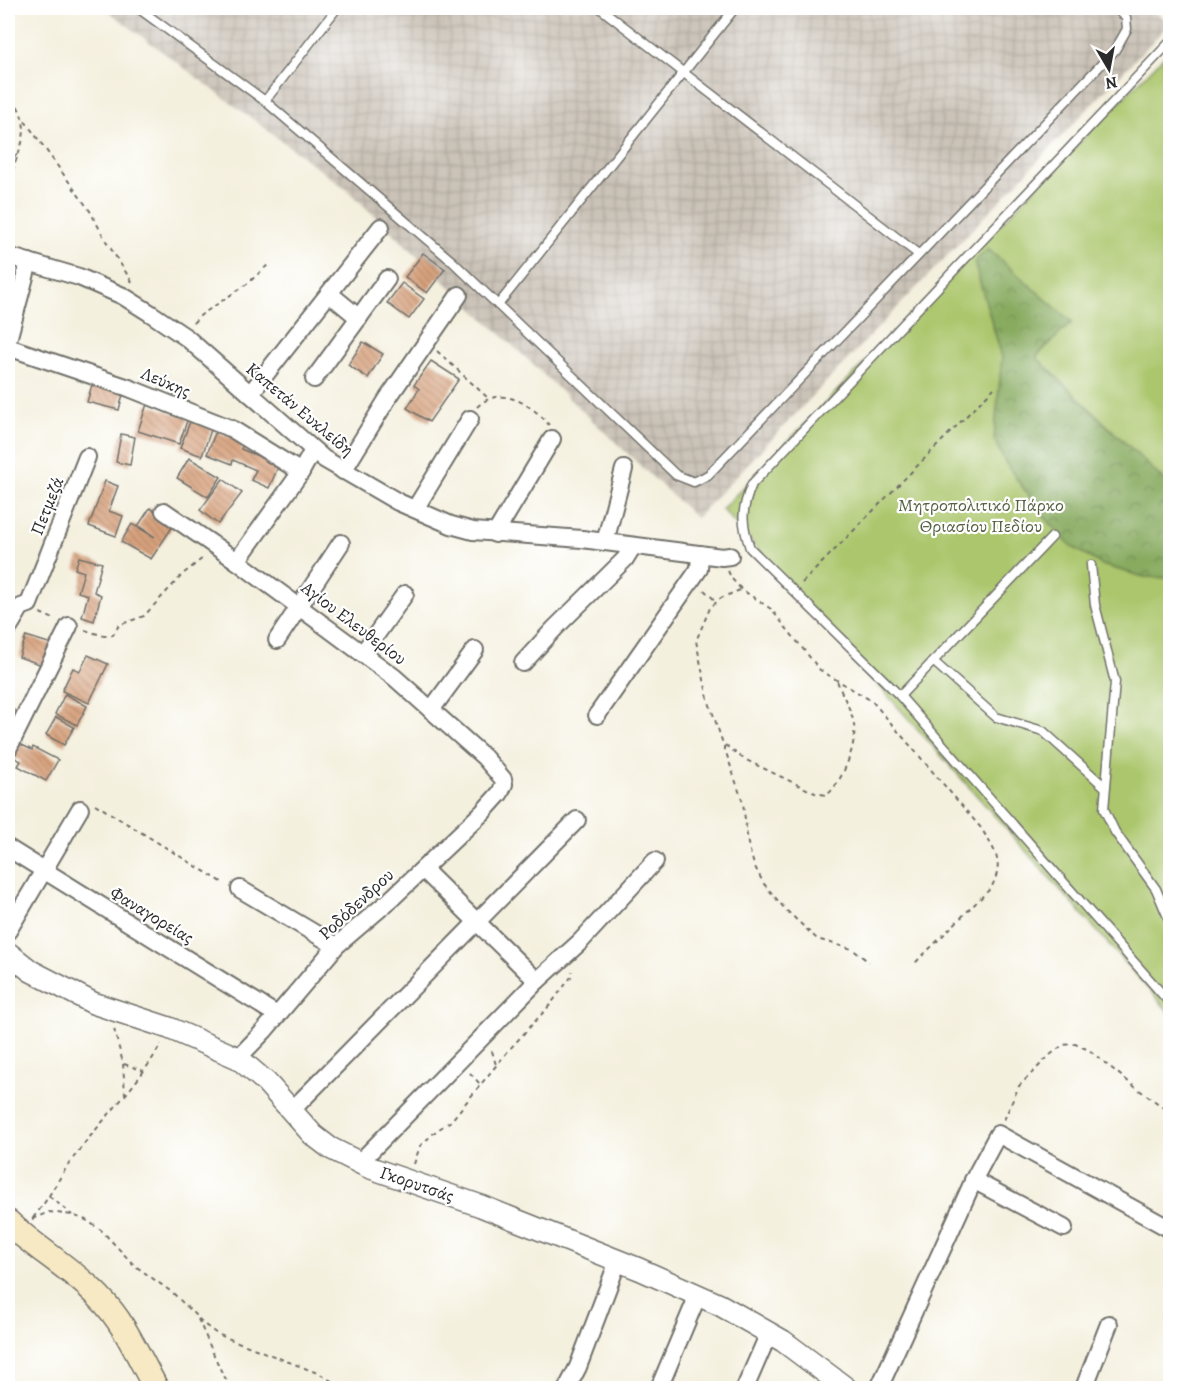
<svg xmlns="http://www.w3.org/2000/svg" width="1178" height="1396" font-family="Alegreya,serif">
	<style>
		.industrial { fill: url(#industrial-grid) }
		.green { fill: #abc66c; stroke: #6b784c; stroke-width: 1.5 }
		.forest { fill: url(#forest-crowns); stroke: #5a6b46; stroke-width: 1.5 }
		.building { fill: url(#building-back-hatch) }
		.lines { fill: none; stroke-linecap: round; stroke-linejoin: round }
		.service-casing { stroke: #71706a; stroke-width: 11 }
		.minor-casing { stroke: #71706a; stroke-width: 20 }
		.tertiary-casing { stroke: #71706a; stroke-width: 24 }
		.secondary-casing { stroke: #71706a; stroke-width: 27 }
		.path { stroke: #71706a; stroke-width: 2; stroke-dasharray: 4.5 4.5; stroke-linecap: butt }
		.service { stroke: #fff; stroke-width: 8 }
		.minor { stroke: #fff; stroke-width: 16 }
		.tertiary { stroke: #fff; stroke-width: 21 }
		.secondary { stroke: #f6e9c3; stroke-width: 24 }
		.labels { text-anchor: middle; stroke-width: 4.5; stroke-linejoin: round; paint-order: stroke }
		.street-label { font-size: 18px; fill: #2b2b2b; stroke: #fff }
		.park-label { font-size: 18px; fill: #586142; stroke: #fff }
	</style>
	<defs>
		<pattern id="industrial-grid" width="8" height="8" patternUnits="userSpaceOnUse" patternTransform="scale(1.5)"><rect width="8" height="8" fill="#cbc3b8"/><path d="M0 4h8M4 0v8" fill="none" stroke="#aea89e"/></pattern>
		<pattern id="forest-crowns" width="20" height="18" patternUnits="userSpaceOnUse" patternTransform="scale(1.5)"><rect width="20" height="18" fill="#88ab60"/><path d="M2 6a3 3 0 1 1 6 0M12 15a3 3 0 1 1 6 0" fill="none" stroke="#6f8b4f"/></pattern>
		<pattern id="building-back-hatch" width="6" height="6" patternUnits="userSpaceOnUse" patternTransform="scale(1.5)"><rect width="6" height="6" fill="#d8a27d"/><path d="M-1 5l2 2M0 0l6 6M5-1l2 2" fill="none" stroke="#af8467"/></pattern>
	</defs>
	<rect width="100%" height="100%" fill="#fff"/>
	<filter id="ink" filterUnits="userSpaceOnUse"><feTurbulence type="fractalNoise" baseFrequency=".0167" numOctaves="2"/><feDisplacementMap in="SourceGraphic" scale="12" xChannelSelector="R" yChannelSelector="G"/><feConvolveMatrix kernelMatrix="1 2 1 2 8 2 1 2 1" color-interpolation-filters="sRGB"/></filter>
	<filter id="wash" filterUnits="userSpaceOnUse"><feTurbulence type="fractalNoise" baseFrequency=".008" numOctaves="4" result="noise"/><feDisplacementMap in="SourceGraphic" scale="24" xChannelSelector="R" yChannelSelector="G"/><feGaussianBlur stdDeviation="1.35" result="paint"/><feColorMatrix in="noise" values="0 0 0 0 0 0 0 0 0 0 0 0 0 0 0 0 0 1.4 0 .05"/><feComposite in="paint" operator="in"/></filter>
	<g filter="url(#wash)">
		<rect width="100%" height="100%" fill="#f4f0de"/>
		<polygon class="industrial" points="104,8 1149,8 1170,23 696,518 346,189"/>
		<polygon class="green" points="1170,50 1170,1013 722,509"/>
		<polygon class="forest" points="988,249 1072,322 1036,357 1170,486 1170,578 1144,577 1102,565 1071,546 1040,512 1005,462 994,439 1002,357 974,262"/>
		<g id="blocks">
			<g class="building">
				<polygon points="423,253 445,269 427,293 405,277"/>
				<polygon points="402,283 424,299 409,319 387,303"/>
				<polygon points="363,342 383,354 368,378 348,365"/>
				<polygon points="431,361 459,379 429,422 407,408 419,389 414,385"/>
				<polygon points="94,378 125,386 119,410 87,402"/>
				<polygon points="147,404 188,418 179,444 138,431"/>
				<polygon points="191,419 212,427 202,456 180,448"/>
				<polygon points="216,431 244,442 241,449 279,465 269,488 251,480 256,470 233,460 232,464 207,454"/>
				<polygon points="121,434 135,437 130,465 116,462"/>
				<polygon points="189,458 221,477 208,497 177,478"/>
				<polygon points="223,479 242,493 218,524 200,510"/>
				<polygon points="105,481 118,486 109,511 123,516 116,536 89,526"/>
				<polygon points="150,508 175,523 151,559 121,542 132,524 155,537 138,526"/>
				<polygon points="79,557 102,563 94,592 101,595 94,621 82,617 88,595 78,592 84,572 75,569"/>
				<polygon points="26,636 55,645 48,667 19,657"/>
				<polygon points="88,655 108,664 89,703 62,691 73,668 80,671"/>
				<polygon points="65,694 87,706 77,725 55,714"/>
				<polygon points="8,707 24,716 8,746"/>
				<polygon points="56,717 74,727 64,745 46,735"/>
				<polygon points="20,744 32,750 33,747 58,760 46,781 18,766 21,761 13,757"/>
			</g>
		</g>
	</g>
	<g filter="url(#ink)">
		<use href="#blocks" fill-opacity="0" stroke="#71706a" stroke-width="1.5"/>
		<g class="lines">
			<g class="service-casing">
				<g id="service">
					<polyline points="138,8 265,101 337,8"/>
					<polyline points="600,8 918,254"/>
					<path d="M 1170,42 L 752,484 C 741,510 741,522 750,548 L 900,696 L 1170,1003"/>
					<polyline points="265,101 453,262 676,475 694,482 708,475 1115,50 1127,29 1126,17 1115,8"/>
					<polyline points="498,305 735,8"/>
					<polyline points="1091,565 1095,605 1115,682 1104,809 1115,832 1156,889 1170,922"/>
					<polyline points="933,661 996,717 1043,731 1105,787"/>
					<polyline points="900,696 1052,537"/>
				</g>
			</g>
			<g class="minor-casing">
				<g id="minor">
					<polyline points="8,256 79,277 123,296 150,313 187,338 324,459 398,502 451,525 473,531 582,539 722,557 730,556"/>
					<polyline points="330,294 359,318"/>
					<polyline points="8,340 29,262"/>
					<polyline points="8,347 129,388 232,429 301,472"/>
					<polyline points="314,379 387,279"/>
					<polyline points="250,394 381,227"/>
					<polyline points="343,471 388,398 459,295"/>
					<polyline points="415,509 470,419"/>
					<polyline points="164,511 237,561 394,677 484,757 503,779 504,784 500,793 483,812 390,900 336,946 264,1031 238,1058"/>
					<polyline points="495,534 552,439"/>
					<polyline points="605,542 624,469"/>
					<polyline points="237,561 301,472 313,450"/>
					<polyline points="8,629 21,607 29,604 87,457"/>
					<polyline points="277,640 341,543"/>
					<polyline points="363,653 405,594"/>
					<polyline points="523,663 555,628 625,559 633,546"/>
					<polyline points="431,710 475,650"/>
					<polyline points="597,715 699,569 700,554"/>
					<polyline points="8,749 69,626"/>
					<polyline points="8,848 277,1015"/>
					<polyline points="423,869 537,981"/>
					<polyline points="240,889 336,946"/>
					<polyline points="8,931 80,809"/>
					<polyline points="291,1111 577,820"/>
					<polyline points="359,1163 537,981 580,942 655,861"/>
					<polyline points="973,1180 1064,1228"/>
					<polyline points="567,1388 578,1367 618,1261"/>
					<polyline points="659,1388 698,1295"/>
					<polyline points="745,1388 769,1333"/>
					<polyline points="879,1388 976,1175 998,1134 1170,1229"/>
					<polyline points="1084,1388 1109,1324"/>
				</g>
			</g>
			<g class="tertiary-casing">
				<polyline id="tertiary" points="8,953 31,971 93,1003 169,1028 238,1058 266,1082 313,1135 330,1148 368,1167 481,1206 639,1269 720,1305 783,1341 846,1388"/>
			</g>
			<g class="secondary-casing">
				<path id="secondary" d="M 8,1222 C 36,1249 73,1269 100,1298 C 125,1323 139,1358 156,1388"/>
			</g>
			<g class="path">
				<path d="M 8,91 C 41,136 13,147 8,193"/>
				<polyline points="25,121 90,211 106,241 132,282"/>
				<polyline points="8,164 18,153"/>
				<polyline points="193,323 201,315 247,284 269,264"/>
				<polyline points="437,351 488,398"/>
				<path d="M 477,407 C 500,384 532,404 549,425"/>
				<path d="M 728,571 L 732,579 L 741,589 L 771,609 L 820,670 L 872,701 L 981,828 C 995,851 1005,862 991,888 L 915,963"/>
				<polyline points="802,583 994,388"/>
				<polyline points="704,590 717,602"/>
				<polyline points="740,590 721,598 710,608 696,641 708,699 743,803 748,844 754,865 764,884 785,909 817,939 852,949 869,962"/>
				<polyline points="40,613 54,619"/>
				<polyline points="85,630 104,636 113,635 119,625 144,616 183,574 203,558"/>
				<path d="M 725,745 L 744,759 L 815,793 L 827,795 C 842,782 857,746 854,725 C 852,709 841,695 837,680"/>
				<polyline points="95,804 225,884"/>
				<polyline points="114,1029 123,1063 125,1094"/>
				<polyline points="492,1051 496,1065"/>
				<polyline points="8,1062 10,1064 10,1079 8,1083"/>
				<polyline points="124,1064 144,1071"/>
				<polyline points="470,1073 480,1084"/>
				<polyline points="1004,1120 1019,1086 1050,1055 1063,1045 1075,1044 1089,1050 1135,1087 1170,1112"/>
				<polyline points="414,1164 420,1146 436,1131 451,1121 508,1051 550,1005 571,977 572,971"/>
				<polyline points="49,1196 72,1215"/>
				<path d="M 33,1218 C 49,1199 59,1177 74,1157 C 102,1119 138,1086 161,1044"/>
				<polyline points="32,1219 49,1212 72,1215 86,1220 101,1230 134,1265 173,1293 205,1325 217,1334 320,1374 343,1388"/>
				<polyline points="198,1319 222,1373 232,1388"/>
			</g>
			<use href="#service" class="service"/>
			<use href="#minor" class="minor"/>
			<use href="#tertiary" class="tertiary"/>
			<use href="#secondary" class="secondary"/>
		</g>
	</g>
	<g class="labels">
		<g class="street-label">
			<text transform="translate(166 382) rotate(23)" y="6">Λεύκης</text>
			<text transform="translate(300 409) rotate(40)" y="6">Καπετάν Ευκλείδη</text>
			<text transform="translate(47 506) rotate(-68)" y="6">Πετμεζά</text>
			<text transform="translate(354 623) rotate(37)" y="6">Αγίου Ελευθερίου</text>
			<text transform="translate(356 904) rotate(-43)" y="6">Ροδόδενδρου</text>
			<text transform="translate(152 915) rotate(31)" y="6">Φαναγορείας</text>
			<text transform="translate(417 1184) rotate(19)" y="6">Γκορυτσάς</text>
		</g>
		<g class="park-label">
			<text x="981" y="511">Μητροπολιτικό Πάρκο<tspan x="981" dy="21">Θριασίου Πεδίου</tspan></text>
		</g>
	</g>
	<rect width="1178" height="1396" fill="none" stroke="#fff" stroke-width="30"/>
	<g transform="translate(1109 69) rotate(170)" stroke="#ffffff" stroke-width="4.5" paint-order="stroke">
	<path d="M0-4.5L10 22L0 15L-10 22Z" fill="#2b2b2b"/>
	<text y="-9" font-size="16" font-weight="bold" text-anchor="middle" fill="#2b2b2b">N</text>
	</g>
</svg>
